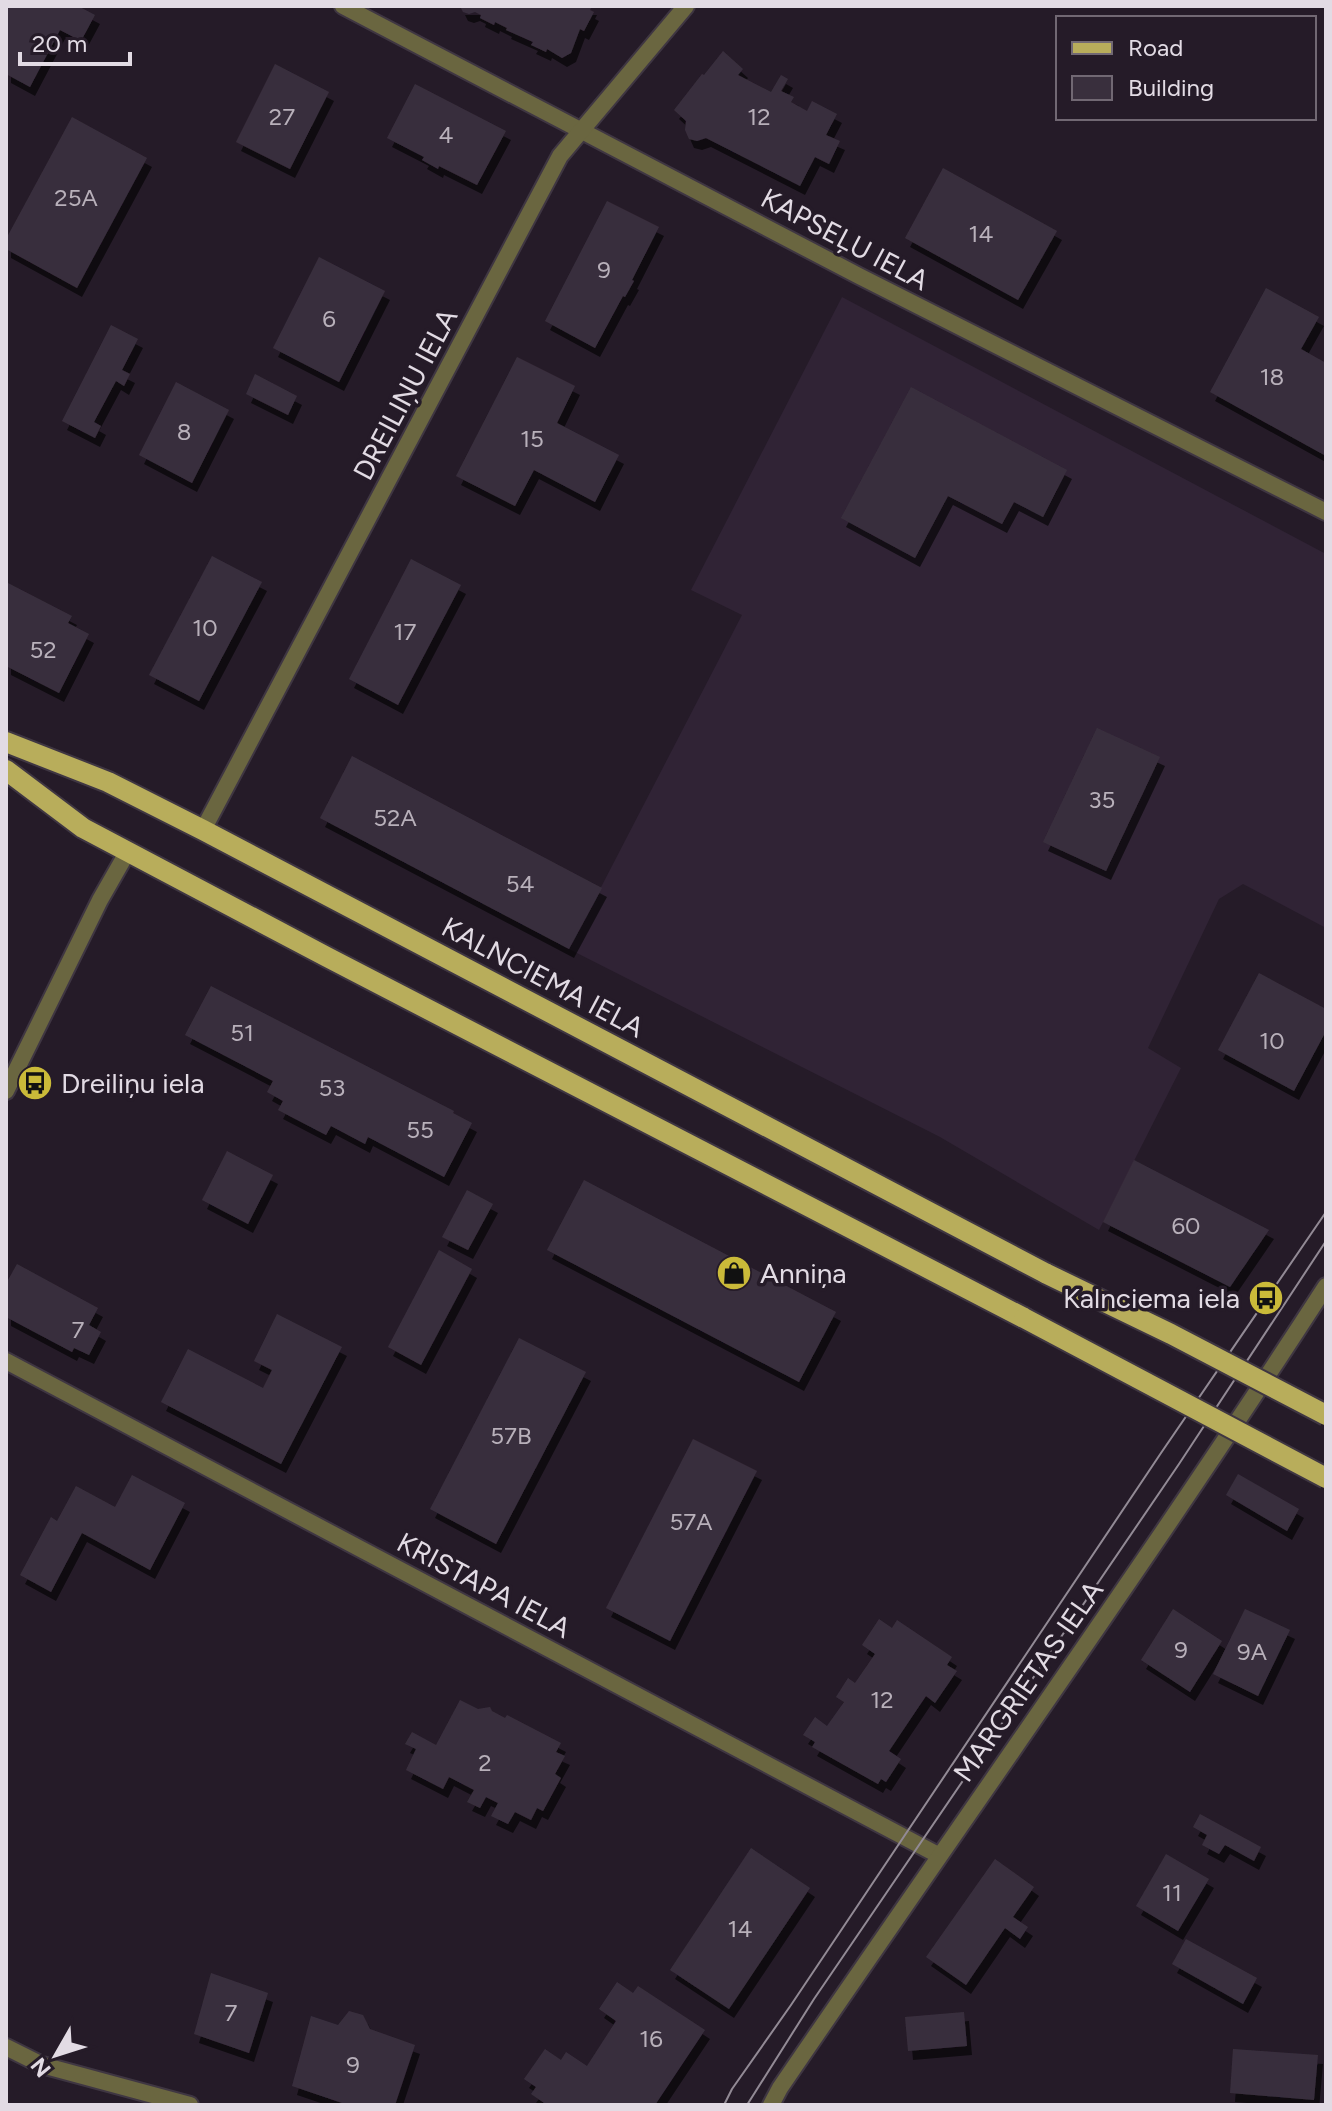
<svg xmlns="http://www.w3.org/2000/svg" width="1332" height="2111" font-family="Figtree,sans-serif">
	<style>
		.built { fill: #302335 }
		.building { fill: #392f3d; filter: url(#shadow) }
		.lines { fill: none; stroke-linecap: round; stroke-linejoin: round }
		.minor-casing { stroke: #3f3642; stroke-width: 20 }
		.primary-casing { stroke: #3f3642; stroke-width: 24 }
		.minor { stroke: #6a6640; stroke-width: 16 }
		.primary { stroke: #b8ad5b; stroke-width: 20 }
		.tram { stroke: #928a95; stroke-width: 2 }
		.primary-bridge-casing { stroke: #3f3642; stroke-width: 24; stroke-linecap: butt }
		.primary-bridge { stroke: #b8ad5b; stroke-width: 20 }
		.labels { text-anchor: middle; stroke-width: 7; stroke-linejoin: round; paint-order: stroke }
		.number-label { font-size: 24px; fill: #b8b0ba }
		.street-label { font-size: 28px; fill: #e2dbe4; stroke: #251b28 }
		.poi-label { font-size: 28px; fill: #e2dbe4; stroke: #251b28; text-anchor: start }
	</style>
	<defs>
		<filter id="shadow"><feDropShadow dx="5" dy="9" stdDeviation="0" flood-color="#0009"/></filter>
	</defs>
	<rect width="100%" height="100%" fill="#251b28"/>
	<polygon class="built" points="842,297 1326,554 1326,928 1243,884 1219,899 1148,1048 1181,1068 1099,1230 940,1137 569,949 742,615 691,590"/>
	<g class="building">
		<polygon points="6,6 78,6 95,15 81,41 60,30 30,87 6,74"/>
		<polygon points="460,6 592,6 590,10 594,12 584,31 580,29 571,53 562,58 547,49 546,52 531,45 533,42 506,30 507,28 495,22 494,25 480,18 481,15 475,12 469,14 463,12"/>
		<polygon points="723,51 743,69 738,75 771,92 781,75 788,79 781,91 794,97 791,102 807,111 812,101 837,114 826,135 840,141 829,164 815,157 800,186 706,138 697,141 689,139 685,130 686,121 674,110 702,74 704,75"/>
		<polygon points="275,64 329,92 290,169 236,142"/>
		<polygon points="415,84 506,131 477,185 439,166 438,169 422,160 424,157 387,138"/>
		<polygon points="72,117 147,158 77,288 6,249 6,239"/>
		<polygon points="943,168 1057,231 1018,300 905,238"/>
		<polygon points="607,201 659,227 632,280 634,281 625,297 623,296 595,348 545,321"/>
		<polygon points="319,257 385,291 339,382 273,348"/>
		<polygon points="1266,288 1319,317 1301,349 1326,363 1326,456 1210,392"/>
		<polygon points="111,325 138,339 122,370 130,374 124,386 116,381 94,422 101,426 95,438 62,421"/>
		<polygon points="517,357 575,386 557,423 619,455 595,502 534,470 515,506 456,476"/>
		<polygon points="255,374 297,396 288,415 246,394"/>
		<polygon points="176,382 229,410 192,483 139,455"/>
		<polygon points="911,387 1067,470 1043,517 1014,502 1002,524 948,496 915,558 841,518"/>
		<polygon points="212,556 262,582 199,701 149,675"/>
		<polygon points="411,559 461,585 398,705 349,679"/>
		<polygon points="6,582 72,616 68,623 89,634 59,693 6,666"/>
		<polygon points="1097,728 1160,757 1106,871 1043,842"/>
		<polygon points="352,756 602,888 569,949 320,818"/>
		<polygon points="1259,973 1326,1009 1326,1031 1294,1091 1218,1050"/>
		<polygon points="211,986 454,1111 453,1113 472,1123 444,1177 368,1137 365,1144 331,1126 326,1135 278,1110 283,1101 267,1092 273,1081 185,1035"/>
		<polygon points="227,1151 273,1175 248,1224 202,1200"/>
		<polygon points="1134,1160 1269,1230 1230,1287 1103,1222"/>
		<polygon points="584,1180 836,1312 799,1382 547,1250"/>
		<polygon points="467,1190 493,1204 468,1250 442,1237"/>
		<polygon points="439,1250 472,1269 421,1365 388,1347"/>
		<polygon points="17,1264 98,1308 89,1325 101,1332 89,1355 74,1348 72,1352 6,1317 6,1279 8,1280"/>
		<polygon points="277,1314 342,1347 281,1464 161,1402 188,1349 263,1388 272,1370 254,1361"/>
		<polygon points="519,1338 586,1372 496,1544 430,1509"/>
		<polygon points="693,1439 757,1471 670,1641 606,1608"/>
		<polygon points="1238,1474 1299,1509 1287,1531 1226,1495"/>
		<polygon points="132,1475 185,1503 150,1570 82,1533 51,1592 20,1575 51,1517 57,1521 76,1486 115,1507"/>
		<polygon points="1173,1609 1222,1641 1190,1692 1141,1660"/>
		<polygon points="1245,1609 1290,1630 1258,1696 1213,1674"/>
		<polygon points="879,1619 892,1628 897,1620 952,1657 947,1665 957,1671 935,1703 926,1696 889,1751 901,1759 886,1782 881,1779 878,1784 812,1747 815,1742 803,1735 815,1717 827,1726 844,1702 836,1697 848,1678 855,1683 875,1654 862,1645"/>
		<polygon points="460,1700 478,1709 490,1707 492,1711 505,1718 507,1715 561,1743 556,1752 565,1756 555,1774 561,1778 543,1811 537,1808 531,1820 515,1812 508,1824 491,1816 498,1803 486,1797 480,1808 467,1802 474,1790 449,1777 443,1789 406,1770 416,1749 405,1744 412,1732 436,1745"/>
		<polygon points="1200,1814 1261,1847 1254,1861 1225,1845 1219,1854 1202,1845 1207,1835 1193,1827"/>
		<polygon points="751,1848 810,1888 729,2009 670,1970"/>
		<polygon points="1166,1854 1209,1879 1178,1931 1136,1906"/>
		<polygon points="995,1859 1034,1887 1013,1917 1028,1927 1020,1939 1005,1928 966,1985 926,1957"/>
		<polygon points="1186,1939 1257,1978 1243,2004 1172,1964"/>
		<polygon points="211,1973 268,1993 249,2053 194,2034"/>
		<polygon points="617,1982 633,1993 638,1986 705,2030 655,2105 547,2105 531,2094 536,2087 524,2079 545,2049 561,2060 566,2052 587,2066 616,2021 599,2009"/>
		<polygon points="349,2011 363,2015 370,2029 415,2045 395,2105 348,2105 292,2086 311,2016 338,2025"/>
		<polygon points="964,2012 967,2046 908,2051 905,2017"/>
		<polygon points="1233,2049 1318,2055 1314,2100 1230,2093"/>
	</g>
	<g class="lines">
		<g class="minor-casing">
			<g id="minor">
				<polyline points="343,6 859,276 1326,512"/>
				<polyline points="203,830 560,156 686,6"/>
				<polyline points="6,1091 100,900 128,851"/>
				<polyline points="6,1361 938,1855"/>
				<polyline points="6,2047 42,2065 190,2105"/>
				<path d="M 771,2105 L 780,2088 C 962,1821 1151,1557 1326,1286"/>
			</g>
		</g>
		<g class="primary-casing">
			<g id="primary">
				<polyline points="6,742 108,782 203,830 1047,1274"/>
				<polyline points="6,770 83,828 327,957 1024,1318"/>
			</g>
		</g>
		<use href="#minor" class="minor"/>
		<use href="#primary" class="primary"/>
		<g class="tram">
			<polyline points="724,2105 732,2089 791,2005 1161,1453 1326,1212"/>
			<polyline points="747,2105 814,1999 1179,1464 1326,1241"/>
		</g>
		<g class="primary-bridge-casing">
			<g id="primary-bridge">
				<polyline points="1047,1274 1171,1334 1326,1415"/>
				<polyline points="1024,1318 1326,1478"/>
			</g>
		</g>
		<use href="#primary-bridge" class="primary-bridge"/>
	</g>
	<defs>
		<g id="bus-disc" transform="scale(1.8)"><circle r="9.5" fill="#caba39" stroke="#251b28"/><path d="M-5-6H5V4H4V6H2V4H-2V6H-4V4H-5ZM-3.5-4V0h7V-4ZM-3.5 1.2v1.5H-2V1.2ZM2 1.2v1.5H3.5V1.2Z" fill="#111"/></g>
		<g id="shop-disc" transform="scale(1.8)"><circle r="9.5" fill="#caba39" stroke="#251b28"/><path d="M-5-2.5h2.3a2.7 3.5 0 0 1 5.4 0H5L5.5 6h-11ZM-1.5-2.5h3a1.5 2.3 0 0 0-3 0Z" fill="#111"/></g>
	</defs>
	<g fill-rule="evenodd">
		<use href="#bus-disc" x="35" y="1083"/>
		<use href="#shop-disc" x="734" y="1273"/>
		<use href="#bus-disc" x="1266" y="1298"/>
	</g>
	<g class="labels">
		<g class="number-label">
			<text x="282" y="125">27</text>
			<text x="759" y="125">12</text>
			<text x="446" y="143">4</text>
			<text x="76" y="206">25A</text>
			<text x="981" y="242">14</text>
			<text x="604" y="278">9</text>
			<text x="329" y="327">6</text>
			<text x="1272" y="385">18</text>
			<text x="184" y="440">8</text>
			<text x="532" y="447">15</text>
			<text x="205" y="636">10</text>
			<text x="405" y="640">17</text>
			<text x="43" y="658">52</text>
			<text x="1102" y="808">35</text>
			<text x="395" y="826">52A</text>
			<text x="520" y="892">54</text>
			<text x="242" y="1041">51</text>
			<text x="1272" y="1049">10</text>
			<text x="332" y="1096">53</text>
			<text x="420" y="1138">55</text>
			<text x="1186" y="1234">60</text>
			<text x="78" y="1338">7</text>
			<text x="511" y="1444">57B</text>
			<text x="691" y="1530">57A</text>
			<text x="1181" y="1658">9</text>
			<text x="1252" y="1660">9A</text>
			<text x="882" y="1708">12</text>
			<text x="485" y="1771">2</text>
			<text x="1172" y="1901">11</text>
			<text x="740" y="1937">14</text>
			<text x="231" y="2021">7</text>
			<text x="651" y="2047">16</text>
			<text x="353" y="2073">9</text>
		</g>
		<g class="street-label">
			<text transform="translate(845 239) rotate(28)" y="10">KAPSEĻU IELA</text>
			<text transform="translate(405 394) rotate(-62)" y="10">DREILIŅU IELA</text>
			<text transform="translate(543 977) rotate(28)" y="10">KALNCIEMA IELA</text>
			<text transform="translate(484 1585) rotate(28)" y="10">KRISTAPA IELA</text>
			<text transform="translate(1028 1681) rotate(-55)" y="10">MARGRIETAS IELA</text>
		</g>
		<g class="poi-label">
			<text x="61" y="1093">Dreiliņu iela</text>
			<text x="760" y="1283">Anniņa</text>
			<text x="1240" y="1308" text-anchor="end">Kalnciema iela</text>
		</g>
	</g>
	<rect width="1332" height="2111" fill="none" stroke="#e2dbe4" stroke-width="16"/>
	<rect x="1056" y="16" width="260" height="104" fill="#251b28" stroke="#716873" stroke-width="2"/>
	<rect x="1072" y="42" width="40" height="12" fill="#b8ad5b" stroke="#716873" stroke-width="2"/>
	<text x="1128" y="56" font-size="24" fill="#e2dbe4">Road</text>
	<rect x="1072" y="76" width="40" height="24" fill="#392f3d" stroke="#716873" stroke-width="2"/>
	<text x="1128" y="96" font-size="24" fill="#e2dbe4">Building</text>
	<g transform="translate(56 2055) rotate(231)" stroke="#251b28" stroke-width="6" paint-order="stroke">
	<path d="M0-6L14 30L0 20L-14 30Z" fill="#e2dbe4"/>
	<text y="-12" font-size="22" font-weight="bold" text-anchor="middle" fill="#e2dbe4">N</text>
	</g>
	<path d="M20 52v12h110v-12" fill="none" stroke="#e2dbe4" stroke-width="4"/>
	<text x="32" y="52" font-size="24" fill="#e2dbe4" stroke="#251b28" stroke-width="6" paint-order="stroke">20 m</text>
</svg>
